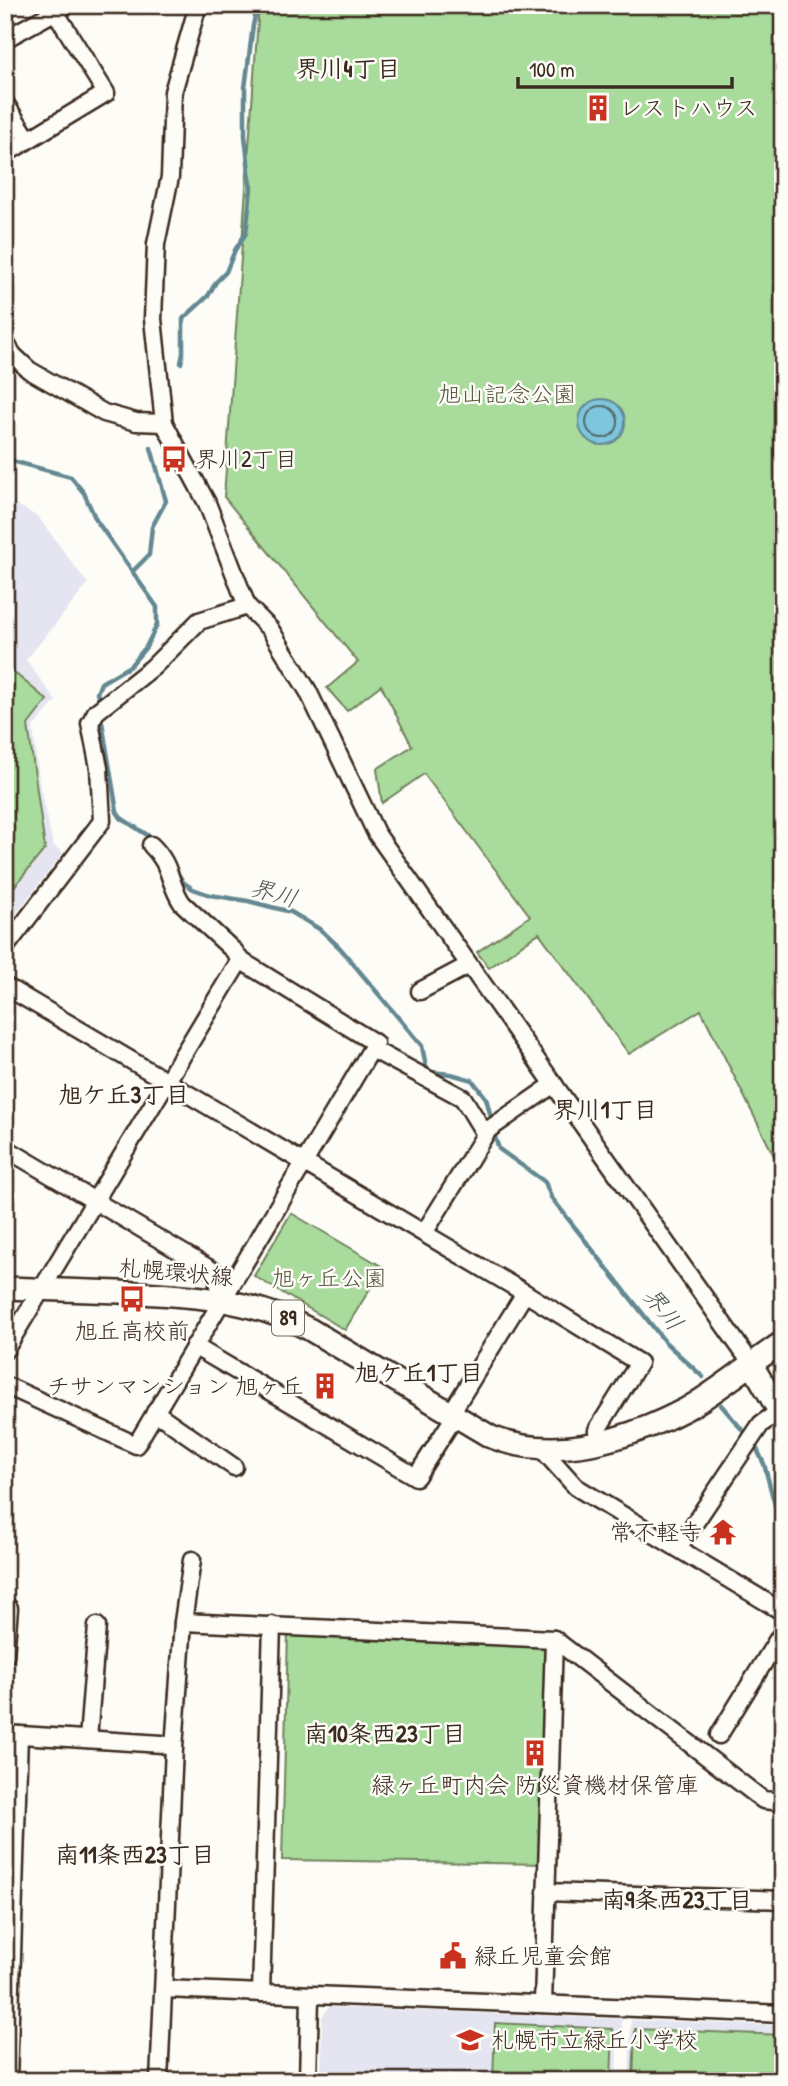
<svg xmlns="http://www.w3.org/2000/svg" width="788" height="2086" font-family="'Patrick Hand','Klee One',sans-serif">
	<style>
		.built { fill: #e4e5f0 }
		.green { fill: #a8db9c; stroke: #72825d; stroke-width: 2 }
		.water { fill: #7dc6de; stroke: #638891; stroke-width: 2 }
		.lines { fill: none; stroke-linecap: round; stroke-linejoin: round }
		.shore { stroke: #55686b; stroke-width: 2 }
		.stream { stroke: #638891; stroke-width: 4.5 }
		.minor-casing { stroke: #3b2a1e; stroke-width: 21 }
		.major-casing { stroke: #3b2a1e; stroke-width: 26 }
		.minor { stroke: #fdfcf7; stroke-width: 16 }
		.major { stroke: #fdfcf7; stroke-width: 21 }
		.labels { text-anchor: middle; stroke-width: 5; stroke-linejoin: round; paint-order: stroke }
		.shield { fill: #fdfcf7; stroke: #75695f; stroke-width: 2 }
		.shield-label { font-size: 21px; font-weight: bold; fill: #3b2a1e }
		.poi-label { font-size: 23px; fill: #3b2a1e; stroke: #fdfcf7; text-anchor: start }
		.park-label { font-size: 23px; fill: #56563e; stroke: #fdfcf7 }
		.street-label { font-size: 23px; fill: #3b2a1e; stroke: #fdfcf7 }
		.neighbourhood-label { font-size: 24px; font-weight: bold; fill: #3b2a1e; stroke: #fdfcf7 }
		.water-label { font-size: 24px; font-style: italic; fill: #4f5958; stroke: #fdfcf7 }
	</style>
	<rect width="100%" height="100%" fill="#fdfcf7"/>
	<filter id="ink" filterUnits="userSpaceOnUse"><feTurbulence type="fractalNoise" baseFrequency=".0143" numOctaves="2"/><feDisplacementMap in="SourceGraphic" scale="14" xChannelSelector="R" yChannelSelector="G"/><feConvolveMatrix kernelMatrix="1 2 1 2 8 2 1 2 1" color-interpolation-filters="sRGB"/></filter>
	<g filter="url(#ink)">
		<g class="built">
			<polygon points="5,498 38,517 88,584 26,660 56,701 33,727 40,788 53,845 63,853 5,928"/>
			<polygon points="329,2007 622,2019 622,2036 617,2045 616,2081 321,2081 322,2017"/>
			<polygon points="631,2020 783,2026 783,2081 629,2081"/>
		</g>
		<g class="green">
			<polygon points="259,5 783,5 783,1174 701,1010 629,1054 539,933 489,968 477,952 530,916 424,774 382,803 377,769 412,746 381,685 347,711 327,688 358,662 224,497"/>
			<polygon points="5,665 47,700 28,725 45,849 5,898"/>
			<polygon points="291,1213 383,1267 345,1330 254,1276"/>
			<polygon points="288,1632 540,1636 551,1648 548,1864 282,1860"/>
			<polygon points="495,2023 613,2029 611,2081 493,2081"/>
			<polygon points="635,2029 783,2035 783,2081 633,2081"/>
		</g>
		<circle class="water" cx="602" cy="422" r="23"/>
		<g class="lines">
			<circle class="shore" cx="602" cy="422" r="16"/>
			<g class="stream">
				<polyline points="181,363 183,353 183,319 208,296 216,282 226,272 235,250 246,233 251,189 245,136 245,88 253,25 258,5"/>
				<polyline points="5,459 71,477 84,493 96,520 157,607 157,625 146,647 130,666 101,683 97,693 99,699"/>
				<polyline points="132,572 149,555 152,527 166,501 151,448"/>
				<polyline points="102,722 117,812 121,818 155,840"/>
				<polyline points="174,867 183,882 193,889 210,895 248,901 291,912 321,930 340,948 422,1046 426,1067 431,1072 451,1074 472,1080 486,1098 491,1117"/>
				<polyline points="494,1134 499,1149 545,1182 551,1197 665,1342 703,1377"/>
				<polyline points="721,1405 745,1433"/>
				<polyline points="754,1443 764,1464 783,1535"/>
			</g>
			<g class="minor-casing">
				<g id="minor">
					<polyline points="198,5 173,92 170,177 156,244 153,319 164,423 207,503 247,606 270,629 308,691 376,833 751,1363"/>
					<polyline points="5,39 67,5"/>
					<polyline points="5,103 28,139"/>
					<polyline points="5,154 106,93 51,5"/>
					<polyline points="5,342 13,355 29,370 104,413 136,422 164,423"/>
					<path d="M 151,845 C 172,865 168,882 182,903 L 235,952 L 240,960"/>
					<polyline points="5,948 102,821 99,768 90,723 96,712 153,667 199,621 247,606"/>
					<polyline points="5,986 525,1293 639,1363 597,1430 598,1443"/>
					<polyline points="420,991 469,965"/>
					<polyline points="372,1049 463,1098 485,1134"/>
					<polyline points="5,1148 215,1272 223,1299 136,1445 5,1385"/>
					<polyline points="424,1233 488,1130 554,1084"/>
					<polyline points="194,1346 416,1477 455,1416"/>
					<polyline points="5,1350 240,960 375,1043 223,1299"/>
					<polyline points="155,1412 234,1467"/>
					<polyline points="451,1413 525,1293"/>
					<polyline points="541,1448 576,1487 783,1612"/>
					<polyline points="678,1548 761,1424 780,1411"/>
					<polyline points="192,1560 183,1622 554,1639"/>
					<polyline points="5,1656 9,1608"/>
					<polyline points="5,1734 162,1744 174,1748"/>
					<polyline points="719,1735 783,1631"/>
					<polyline points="88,1739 97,1626"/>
					<polyline points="546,1892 783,1900"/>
					<polyline points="164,1989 783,2014"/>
					<polyline points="261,1993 272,1625"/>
					<polyline points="543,2004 554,1639 763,1800 783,1802"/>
					<polyline points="8,2081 19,1735"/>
					<polyline points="159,2081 174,1748 183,1622"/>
					<polyline points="308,2081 310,1997"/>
				</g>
			</g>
			<g class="major-casing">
				<g id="major">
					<path d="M 5,1288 C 43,1289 81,1291 119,1292 C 188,1295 246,1297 309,1329 L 491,1437 C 555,1462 627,1440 686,1409 C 717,1392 752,1362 783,1342"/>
					<polyline points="751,1363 783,1418"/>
				</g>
			</g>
			<use href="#minor" class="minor"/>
			<use href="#major" class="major"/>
		</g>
	</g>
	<defs>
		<g id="building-bare" transform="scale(2.1)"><path d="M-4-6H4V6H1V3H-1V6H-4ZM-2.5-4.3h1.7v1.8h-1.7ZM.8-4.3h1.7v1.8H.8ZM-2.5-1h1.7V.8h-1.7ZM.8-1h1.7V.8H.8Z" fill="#c8321e" stroke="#fdfcf7" stroke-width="2.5" paint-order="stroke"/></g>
		<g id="bus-bare" transform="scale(2.1)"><path d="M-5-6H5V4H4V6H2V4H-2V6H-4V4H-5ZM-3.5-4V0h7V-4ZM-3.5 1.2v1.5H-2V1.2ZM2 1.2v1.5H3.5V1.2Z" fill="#c8321e" stroke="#fdfcf7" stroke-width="2.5" paint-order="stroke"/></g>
		<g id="temple-bare" transform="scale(2.1)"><path d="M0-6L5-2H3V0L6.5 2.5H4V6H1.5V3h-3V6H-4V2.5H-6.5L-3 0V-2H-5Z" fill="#c8321e" stroke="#fdfcf7" stroke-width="2.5" paint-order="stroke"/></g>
		<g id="civic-bare" transform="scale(2.1)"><path d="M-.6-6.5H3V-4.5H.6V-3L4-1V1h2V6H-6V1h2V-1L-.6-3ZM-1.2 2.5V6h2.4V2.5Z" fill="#c8321e" stroke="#fdfcf7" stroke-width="2.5" paint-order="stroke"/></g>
		<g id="school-bare" transform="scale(2.1)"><path d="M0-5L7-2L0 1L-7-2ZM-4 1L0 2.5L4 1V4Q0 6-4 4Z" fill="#c8321e" stroke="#fdfcf7" stroke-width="2.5" paint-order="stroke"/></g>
	</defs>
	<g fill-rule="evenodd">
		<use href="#building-bare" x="598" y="108"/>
		<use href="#bus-bare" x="174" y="459"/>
		<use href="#bus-bare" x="132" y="1299"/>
		<use href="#building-bare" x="325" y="1386"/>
		<use href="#temple-bare" x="723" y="1532"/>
		<use href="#building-bare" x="535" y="1753"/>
		<use href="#civic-bare" x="453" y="1956"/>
		<use href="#school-bare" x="470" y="2040"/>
	</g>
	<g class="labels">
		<rect class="shield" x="272" y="1300.5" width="32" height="35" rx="5"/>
		<g class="shield-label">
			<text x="288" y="1325">89</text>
		</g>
		<g class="poi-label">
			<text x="619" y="116">レストハウス</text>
			<text x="195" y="467">界川2丁目</text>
			<text x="132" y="1339" text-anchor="middle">旭丘高校前</text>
			<text x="304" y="1394" text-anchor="end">チサンマンション 旭ヶ丘</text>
			<text x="702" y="1540" text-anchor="end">常不軽寺</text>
			<text x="535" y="1793" text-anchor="middle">緑ヶ丘町内会 防災資機材保管庫</text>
			<text x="474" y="1964">緑丘児童会館</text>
			<text x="491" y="2048">札幌市立緑丘小学校</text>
		</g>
		<g class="park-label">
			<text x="507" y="402">旭山記念公園</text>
			<text x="329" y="1286">旭ヶ丘公園</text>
		</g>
		<g class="street-label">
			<text transform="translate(176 1272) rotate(5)" y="8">札幌環状線</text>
		</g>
		<g class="neighbourhood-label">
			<text x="348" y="77">界川4丁目</text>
			<text x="124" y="1103">旭ケ丘3丁目</text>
			<text x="605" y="1118">界川1丁目</text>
			<text x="419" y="1381">旭ケ丘1丁目</text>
			<text x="385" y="1742">南10条西23丁目</text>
			<text x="135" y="1863">南11条西23丁目</text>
			<text x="677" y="1908">南9条西23丁目</text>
		</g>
		<g class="water-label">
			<text transform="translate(274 893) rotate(16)" y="8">界川</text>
			<text transform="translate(663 1309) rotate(51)" y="8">界川</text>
		</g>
	</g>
	<rect width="788" height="2086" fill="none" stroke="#fdfcf7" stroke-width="28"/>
	<rect x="14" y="14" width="760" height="2058" fill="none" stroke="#3b2a1e" stroke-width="2.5" filter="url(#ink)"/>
	<path d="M518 77v10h214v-10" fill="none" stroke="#3b2a1e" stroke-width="3.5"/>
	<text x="529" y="77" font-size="21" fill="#3b2a1e" stroke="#fdfcf7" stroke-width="5" paint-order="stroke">100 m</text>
</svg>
